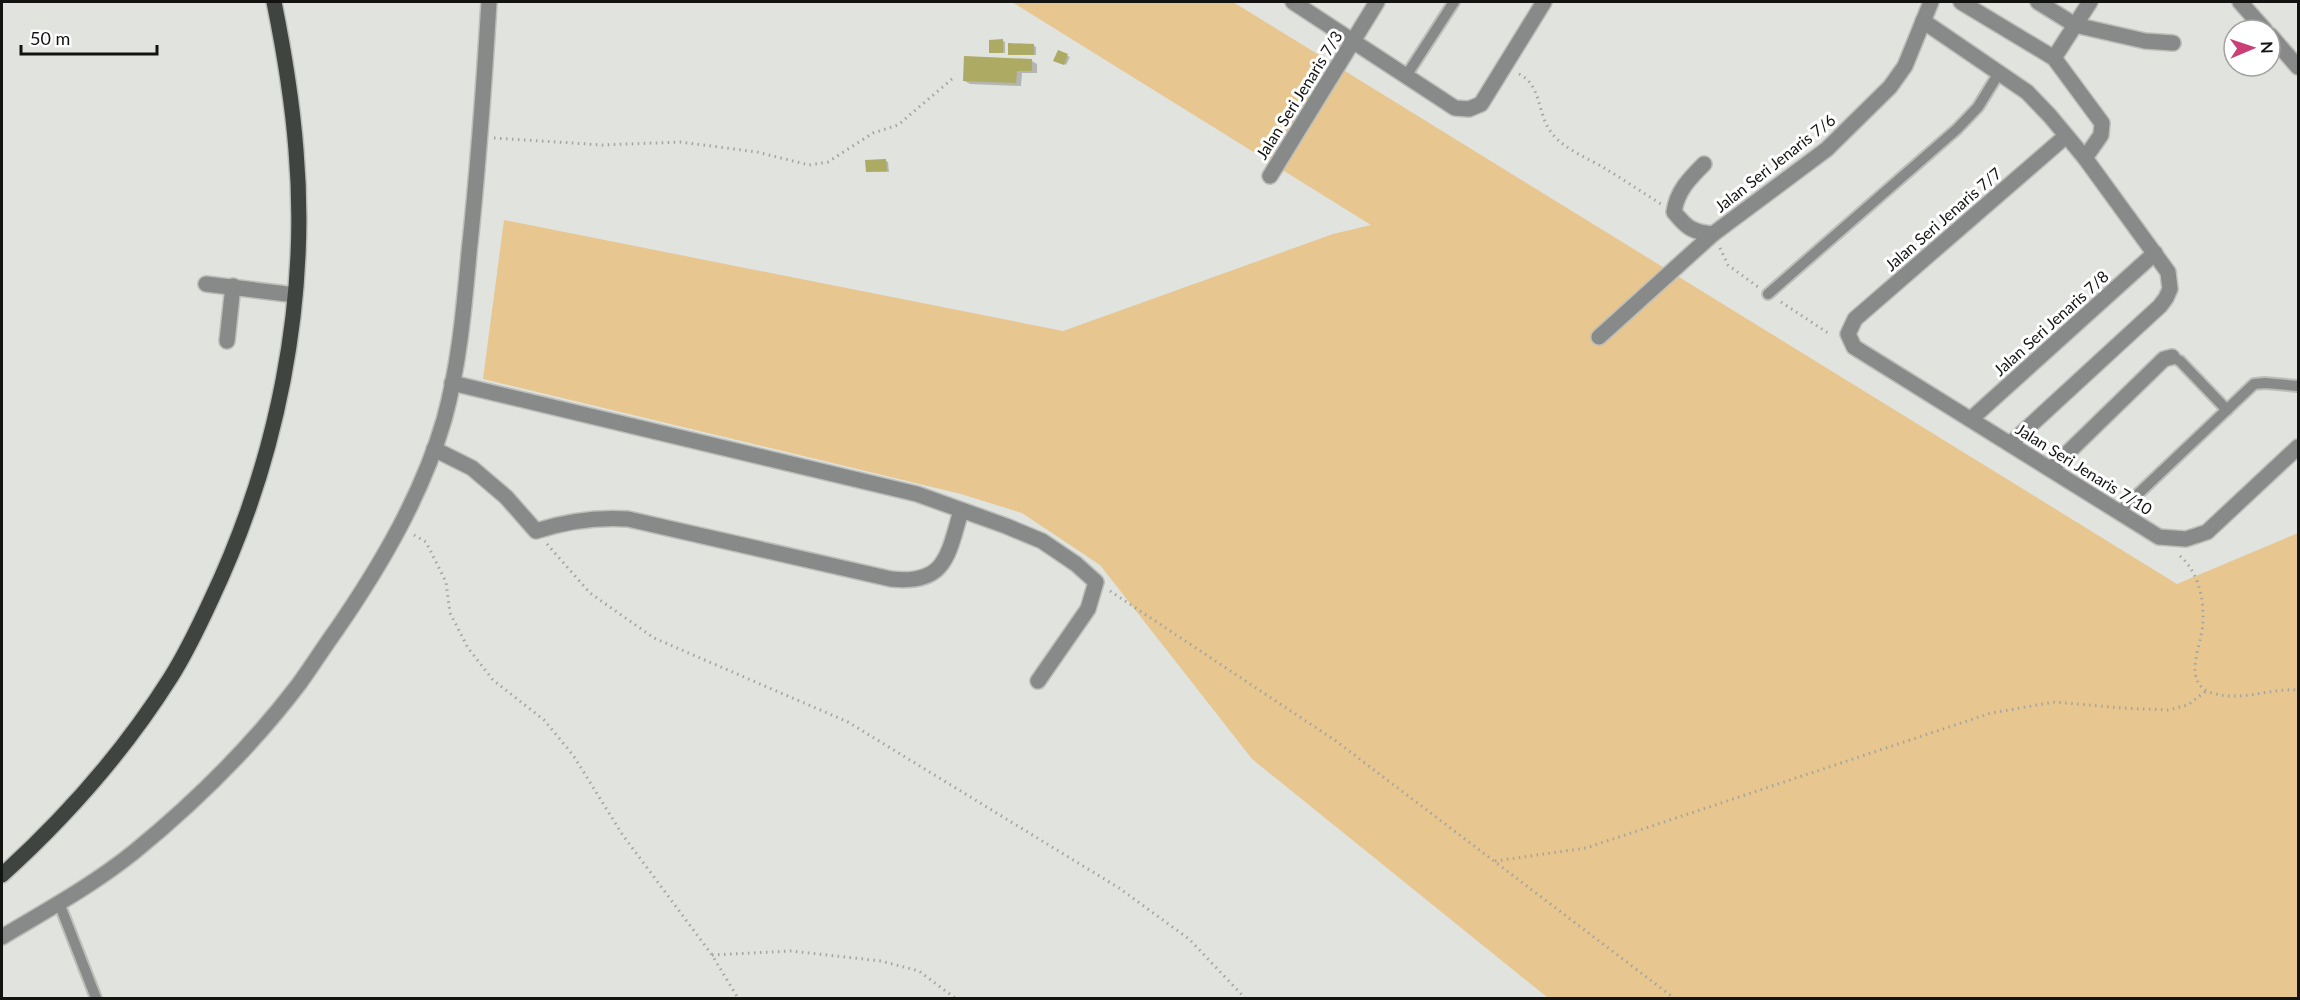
<svg xmlns="http://www.w3.org/2000/svg" width="2300" height="1000" font-family="Lato,sans-serif">
	<style>
		.green { fill: #e8c690 }
		.shadow { fill: #0003 }
		.building { fill: #adaa63 }
		.lines { fill: none; stroke-linecap: round; stroke-linejoin: round }
		.lane-casing { stroke: #bbbeb9; stroke-width: 14 }
		.street-casing { stroke: #bbbeb9; stroke-width: 18 }
		.primary-casing { stroke: #bbbeb9; stroke-width: 18 }
		.path { stroke: #a2a5a1; stroke-width: 3; stroke-dasharray: 1.5 4.5; stroke-linecap: butt }
		.lane { stroke: #888a89; stroke-width: 10 }
		.street { stroke: #888a89; stroke-width: 15 }
		.primary { stroke: #404441; stroke-width: 15 }
		.labels { text-anchor: middle; stroke-width: 6; stroke-linejoin: round; paint-order: stroke }
		.street-label { font-size: 16px; fill: #131412; stroke: #fff }
	</style>
	<rect width="100%" height="100%" fill="#e0e3de"/>
	<polygon class="green" points="1012,2 1233,2 2177,584 2298,533 2298,998 1548,998 1252,759 1100,565 1022,513 961,494 483,379 504,220 1063,331 1333,234 1371,225"/>
	<g class="shadow">
		<polygon points="1003,41 1005,42 1005,53 990,52"/>
		<polygon points="1033,45 1036,47 1036,55 1010,54"/>
		<polygon points="1058,52 1070,57 1066,65 1055,60"/>
		<polygon points="1032,61 1037,64 1037,73 1022,73 1021,86 970,84 965,81"/>
		<polygon points="886,161 888,162 889,172 867,172"/>
	</g>
	<g class="building">
		<polygon points="1003,39 1003,53 989,53 989,40"/>
		<polygon points="1008,43 1034,44 1034,55 1008,55"/>
		<polygon points="1058,50 1068,54 1064,65 1053,61"/>
		<polygon points="964,56 1032,59 1032,71 1017,71 1016,83 963,81"/>
		<polygon points="886,159 887,171 866,172 865,160"/>
	</g>
	<g class="lines">
		<g class="lane-casing">
			<g id="lane">
				<polyline points="1406,76 1454,2"/>
				<polyline points="1768,294 1957,129 1978,107 1999,73"/>
				<polyline points="2172,357 2180,361 2227,410"/>
				<polyline points="2119,512 2254,384 2265,383 2298,386"/>
				<polyline points="59,903 96,998"/>
			</g>
		</g>
		<g class="street-casing">
			<g id="street">
				<polyline points="1293,2 1455,108 1469,109 1481,104 1544,2"/>
				<polyline points="1961,2 2054,58 2102,123 2101,135 2085,158"/>
				<polyline points="2038,2 2075,25 2145,41 2173,43"/>
				<polyline points="2240,2 2265,30"/>
				<polyline points="1923,21 2027,92 2050,116 2085,158 2168,272 2170,289 2166,298 2160,306 2010,444"/>
				<polyline points="2270,35 2298,67"/>
				<polyline points="2054,58 2090,2"/>
				<polyline points="2066,136 1855,319 1848,334 1854,347 2159,537 2186,539 2207,532 2298,447"/>
				<path d="M 1704,164 C 1689,179 1677,191 1674,212 C 1687,228 1692,232 1713,234 L 1827,149 L 1890,87 L 1905,66 L 1931,2"/>
				<polyline points="1270,176 1377,2"/>
				<polyline points="206,284 295,295"/>
				<polyline points="1599,337 1713,234"/>
				<polyline points="227,341 233,286"/>
				<polyline points="452,383 917,494 1006,526 1042,541 1076,564 1096,582 1088,609 1038,681"/>
				<polyline points="1971,419 2155,253"/>
				<path d="M 434,449 L 472,468 L 506,497 L 536,531 C 564,522 598,517 628,519 L 891,579 C 946,585 948,555 961,511"/>
				<polyline points="2051,469 2164,359 2172,357"/>
				<path d="M 2,937 C 47,910 93,885 134,852 C 194,803 252,746 299,684 C 312,666 324,647 337,629 C 381,565 422,495 444,420 C 459,366 464,309 469,253 C 478,169 484,86 489,2"/>
			</g>
		</g>
		<g class="primary-casing">
			<path id="primary" d="M 2,875 C 65,818 125,750 171,677 C 186,653 199,626 211,600 C 277,461 309,303 296,150 C 292,99 284,51 274,2"/>
		</g>
		<g class="path">
			<path d="M 1519,74 C 1541,85 1537,110 1549,129 C 1560,148 1588,158 1606,169 C 1624,180 1642,192 1661,204"/>
			<polyline points="494,138 603,145 680,142 757,152 809,165 828,162 873,133 898,125 952,79"/>
			<polyline points="1720,248 1728,265 1758,287"/>
			<polyline points="1781,302 1831,335"/>
			<polyline points="414,535 426,542 446,582 450,613 468,648 493,680 544,720 573,755 622,834 712,955 738,998"/>
			<polyline points="547,544 590,593 654,638 848,722 1119,888 1189,939 1245,998"/>
			<path d="M 2180,556 C 2199,573 2204,599 2203,623 C 2202,646 2179,686 2216,694 C 2243,701 2271,688 2298,690"/>
			<polyline points="1110,591 1336,741 1674,998"/>
			<polyline points="1495,861 1586,848 1991,713 2055,702 2122,708 2168,710 2188,705 2206,691"/>
			<polyline points="712,955 791,951 881,961 919,971 955,998"/>
		</g>
		<use href="#lane" class="lane"/>
		<use href="#street" class="street"/>
		<use href="#primary" class="primary"/>
	</g>
	<g class="labels">
		<g class="street-label">
			<text transform="translate(1299 95) rotate(-58)" y="6">Jalan Seri Jenaris 7/3</text>
			<text transform="translate(1775 163) rotate(-38)" y="6">Jalan Seri Jenaris 7/6</text>
			<text transform="translate(1943 219) rotate(-41)" y="6">Jalan Seri Jenaris 7/7</text>
			<text transform="translate(2051 323) rotate(-42)" y="6">Jalan Seri Jenaris 7/8</text>
			<text transform="translate(2084 469) rotate(32)" y="6">Jalan Seri Jenaris 7/10</text>
		</g>
	</g>
	<rect width="2300" height="1000" fill="none" stroke="#131412" stroke-width="6"/>
	<g transform="translate(2252 48) rotate(88)"><circle r="28" fill="#ffffff" stroke="#a1a1a0" stroke-width="1.5"/>
	<path d="M0-4.5L10 22L0 15L-10 22Z" fill="#ca3f76"/>
	<text y="-9" font-size="16" font-weight="bold" text-anchor="middle" fill="#131412">N</text>
	</g>
	<path d="M21 45v9h136v-9" fill="none" stroke="#131412" stroke-width="3"/>
	<text x="30" y="45" font-size="18" fill="#131412" stroke="#ffffff" stroke-width="4.5" paint-order="stroke">50 m</text>
</svg>
